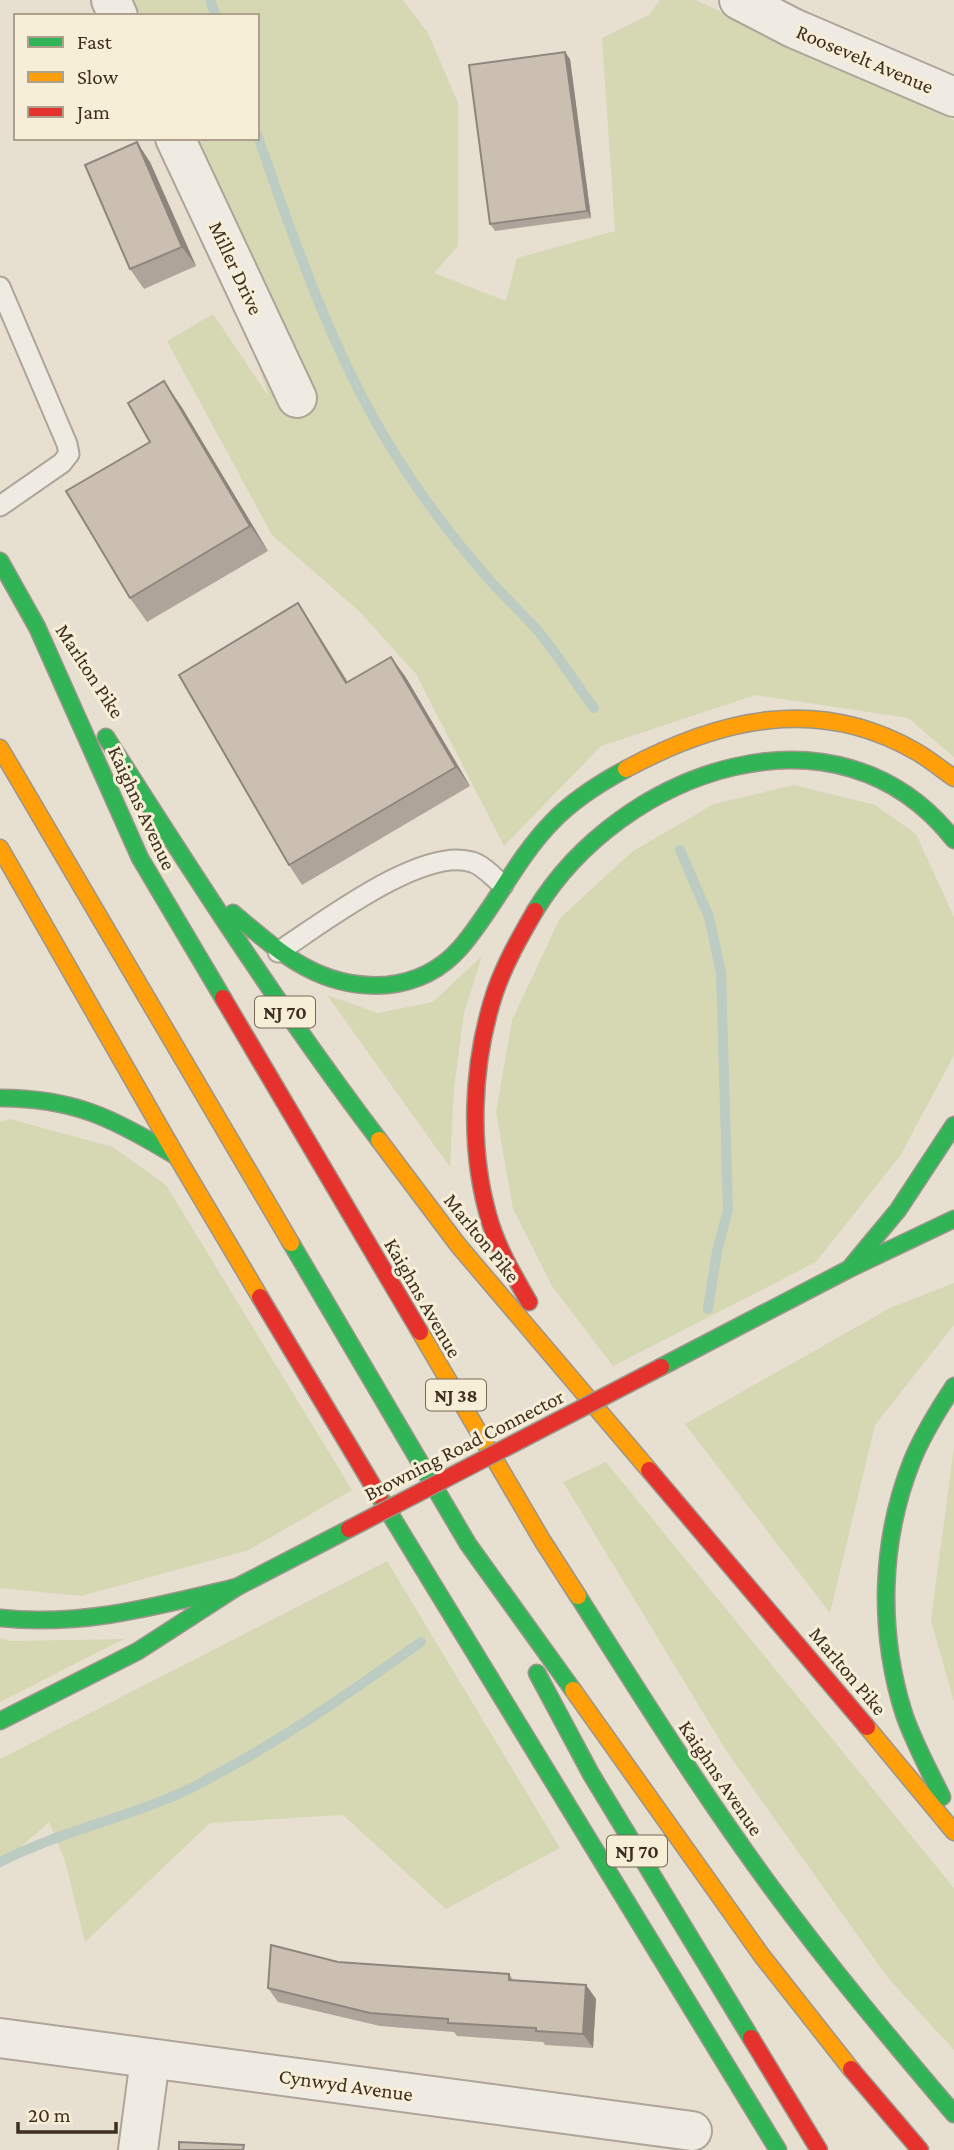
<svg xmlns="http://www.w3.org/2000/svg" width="954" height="2150" font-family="'Crimson Pro',serif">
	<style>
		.green { fill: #d6d7b3 }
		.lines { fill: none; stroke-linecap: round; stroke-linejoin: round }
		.stream { stroke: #bcccc2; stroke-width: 10 }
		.lane-casing { stroke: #ada599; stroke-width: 23 }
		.street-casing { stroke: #ada599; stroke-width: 42 }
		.fast-casing { stroke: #9c958a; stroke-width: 19 }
		.slow-casing { stroke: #9c958a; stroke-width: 19 }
		.jam-casing { stroke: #9c958a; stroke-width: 19 }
		.lane { stroke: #efebe3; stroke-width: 19 }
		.street { stroke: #efebe3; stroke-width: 38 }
		.fast { stroke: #30b455; stroke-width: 16 }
		.slow { stroke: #ff9f0a; stroke-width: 16 }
		.jam { stroke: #e5322d; stroke-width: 16 }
		.jam-bridge-casing { stroke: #9c958a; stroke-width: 19; stroke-linecap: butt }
		.jam-bridge { stroke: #e5322d; stroke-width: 16 }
		.wall { fill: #afa499 }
		.shaded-wall { fill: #8e867d }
		.building { fill: #cbbfb2; stroke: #8e867d; stroke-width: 2 }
		.labels { text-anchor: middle; stroke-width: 6; stroke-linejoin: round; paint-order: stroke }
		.shield { fill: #f7eed8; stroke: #756857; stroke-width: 2 }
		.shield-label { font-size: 19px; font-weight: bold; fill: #3d2e20 }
		.street-label { font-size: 21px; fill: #3d2e20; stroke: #f7eed8 }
	</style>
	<rect width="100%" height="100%" fill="#e7e0d1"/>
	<g class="green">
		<polygon points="134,0 403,0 428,33 458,103 458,246 434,273 506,301 517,258 615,231 602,38 649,15 660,0 696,0 954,120 954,757 908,718 756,695 601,746 504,846 416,674 359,611 272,535 167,341 213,314 269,397 181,138 257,138 257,16 140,16"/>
		<polygon points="794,785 875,805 916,834 954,917 954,1055 900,1156 816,1262 613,1366 552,1286 513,1209 496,1112 512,1020 560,918 633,851 714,804"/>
		<polygon points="482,956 464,1013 454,1088 450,1167 327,995 378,1013 433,1002"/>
		<polygon points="10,1119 113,1147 166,1185 352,1490 249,1550 81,1596 0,1588 0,1122"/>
		<polygon points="954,1283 954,1325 875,1425 830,1613 685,1424 890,1308"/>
		<polygon points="954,1447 954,1702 931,1620"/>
		<polygon points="606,1462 954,1888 954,2050 888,1978 727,1752 563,1482"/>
		<polygon points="387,1561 560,1848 446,1909 343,1815 210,1823 85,1942 65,1861 49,1822 0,1865 0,1759"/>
		<polygon points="0,1638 11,1641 124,1639 0,1702"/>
	</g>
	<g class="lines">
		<g class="stream">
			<polyline points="210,0 216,16"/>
			<path d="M 257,134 C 293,238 330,346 387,441 C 416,489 450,535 487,577 C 503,596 522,613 538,631 C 558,655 575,683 594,708"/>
			<polyline points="680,850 709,917 721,973 728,1210 717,1251 708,1309"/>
			<path d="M 0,1862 C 59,1832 123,1819 183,1792 C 199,1785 215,1775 230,1767 C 297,1730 359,1686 421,1642"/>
		</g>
		<g class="lane-casing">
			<g id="lane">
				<polyline points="0,287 67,444 69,454 62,463 0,506"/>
				<path d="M 278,952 C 321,924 422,846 472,862 C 483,865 494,878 503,885"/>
			</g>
		</g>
		<g class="street-casing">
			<g id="street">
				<polyline points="111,0 118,16"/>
				<polyline points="739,0 793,28 954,97"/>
				<polyline points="175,138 297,398"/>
				<polyline points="0,2038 692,2131"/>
				<polyline points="138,2150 150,2059"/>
			</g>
		</g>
		<g class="fast-casing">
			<g id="fast">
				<polyline points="0,561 37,627 140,858 223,998"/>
				<path d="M 106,737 C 193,874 281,1011 379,1140"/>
				<path d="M 535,911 C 620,771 838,691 954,840"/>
				<path d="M 233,913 C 280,953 321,990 387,985 C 416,982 442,969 461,947 C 495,907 516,859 552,822 C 573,800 600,783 626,769"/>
				<path d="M 0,1098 C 73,1098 113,1118 174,1155"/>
				<polyline points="291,1243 468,1544 573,1690"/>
				<polyline points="849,1269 898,1210 954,1125"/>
				<polyline points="661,1367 849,1269 954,1219"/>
				<polyline points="379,1496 778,2150"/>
				<path d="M 578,1596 C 640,1694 702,1793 771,1887 C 829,1966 891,2040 954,2114"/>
				<path d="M 0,1618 C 82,1627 158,1606 237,1587"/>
				<polyline points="537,1673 591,1774 751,2038"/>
				<polyline points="0,1721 138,1651 237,1587 349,1529"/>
				<path d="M 942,1797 C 929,1770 914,1743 904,1714 C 878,1632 880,1541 912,1461 C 923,1434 938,1410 954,1386"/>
			</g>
		</g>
		<g class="slow-casing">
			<g id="slow">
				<polyline points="0,748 291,1243"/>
				<path d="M 626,769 C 719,719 817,695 915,751 C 928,758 941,769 954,778"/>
				<polyline points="0,848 177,1157 260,1297"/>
				<polyline points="379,1140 458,1245 649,1470"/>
				<polyline points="420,1332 542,1540 578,1596"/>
				<polyline points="573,1690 762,1956 851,2069"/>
				<polyline points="867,1727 954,1832"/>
			</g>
		</g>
		<g class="jam-casing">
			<g id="jam">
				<polyline points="223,998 420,1332"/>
				<polyline points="260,1297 379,1496"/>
				<path d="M 529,1302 C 515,1277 500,1253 491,1225 C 468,1152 471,1065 495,992 C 505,963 520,937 535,911"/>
				<polyline points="649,1470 867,1727"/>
				<polyline points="751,2038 819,2150"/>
				<polyline points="851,2069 920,2150"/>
			</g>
		</g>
		<use href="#lane" class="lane"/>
		<use href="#street" class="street"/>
		<use href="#fast" class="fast"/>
		<use href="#slow" class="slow"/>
		<use href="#jam" class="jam"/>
		<g class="jam-bridge-casing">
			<polyline id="jam-bridge" points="349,1529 661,1367"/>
		</g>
		<use href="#jam-bridge" class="jam-bridge"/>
	</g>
	<g class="wall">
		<polygon points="570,59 591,218 495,231 490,224"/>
		<polygon points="150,162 196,266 144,289 130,269"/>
		<polygon points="181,406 268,551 147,622 130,598 150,442"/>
		<polygon points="298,603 311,623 348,682 405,676 470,786 302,885 289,865"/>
		<polygon points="338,1962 509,1974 514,1981 586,1985 596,1999 593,2048 545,2045 543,2042 457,2036 454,2032 380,2026 278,2002 268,1988"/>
	</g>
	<g class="shaded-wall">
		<polygon points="565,52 570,59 591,218 587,211"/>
		<polygon points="137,142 150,162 196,266 182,247"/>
		<polygon points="164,381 181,406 268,551 250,526"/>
		<polygon points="298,603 311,623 360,703 346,683"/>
		<polygon points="391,657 405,676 470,786 456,767"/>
		<polygon points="586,1985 596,1999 593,2048 583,2034"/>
	</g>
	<g class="building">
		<polygon points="565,52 587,211 490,224 469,65"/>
		<polygon points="137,142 182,247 130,269 85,165"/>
		<polygon points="164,381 250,526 130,598 66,491 150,442 128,403"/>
		<polygon points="298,603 346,683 391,657 456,767 289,865 179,675"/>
		<polygon points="271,1945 338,1962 509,1974 509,1980 586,1985 583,2034 536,2031 536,2028 448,2023 448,2019 370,2013 268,1988"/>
		<polygon points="179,2142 244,2145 243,2150 179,2150"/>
	</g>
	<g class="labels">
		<g class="shield">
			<rect x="255" y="996.5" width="60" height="31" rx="5"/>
			<rect x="426" y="1379.5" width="60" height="31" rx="5"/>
			<rect x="607" y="1835.5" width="60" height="31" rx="5"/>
		</g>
		<g class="shield-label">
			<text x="285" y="1019">NJ 70</text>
			<text x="456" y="1402">NJ 38</text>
			<text x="637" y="1858">NJ 70</text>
		</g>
		<g class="street-label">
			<text transform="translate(865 59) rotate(23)" y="7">Roosevelt Avenue</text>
			<text transform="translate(236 268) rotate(65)" y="7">Miller Drive</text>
			<text transform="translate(90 671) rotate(57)" y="7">Marlton Pike</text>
			<text transform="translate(142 808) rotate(65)" y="7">Kaighns Avenue</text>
			<text transform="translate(482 1238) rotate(51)" y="7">Marlton Pike</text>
			<text transform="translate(423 1298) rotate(60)" y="7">Kaighns Avenue</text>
			<text transform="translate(464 1445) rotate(-27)" y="7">Browning Road Connector</text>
			<text transform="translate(848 1671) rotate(50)" y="7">Marlton Pike</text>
			<text transform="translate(721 1778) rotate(56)" y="7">Kaighns Avenue</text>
			<text transform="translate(346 2085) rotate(8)" y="7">Cynwyd Avenue</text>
		</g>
	</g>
	<rect x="14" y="14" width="245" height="126" fill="#f7eed8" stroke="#ada18e" stroke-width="2"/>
	<rect x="28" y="37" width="35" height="10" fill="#30b455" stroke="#ada18e" stroke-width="2"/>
	<text x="77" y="49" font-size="21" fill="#3d2e20">Fast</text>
	<rect x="28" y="72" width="35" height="10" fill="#ff9f0a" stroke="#ada18e" stroke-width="2"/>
	<text x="77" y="84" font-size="21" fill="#3d2e20">Slow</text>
	<rect x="28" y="107" width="35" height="10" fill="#e5322d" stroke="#ada18e" stroke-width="2"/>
	<text x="77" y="119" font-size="21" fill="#3d2e20">Jam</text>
	<path d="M18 2122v10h98v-10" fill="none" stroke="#3d2e20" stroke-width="3.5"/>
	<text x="28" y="2122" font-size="21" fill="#3d2e20" stroke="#f7eed8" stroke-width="5" paint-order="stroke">20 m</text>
</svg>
